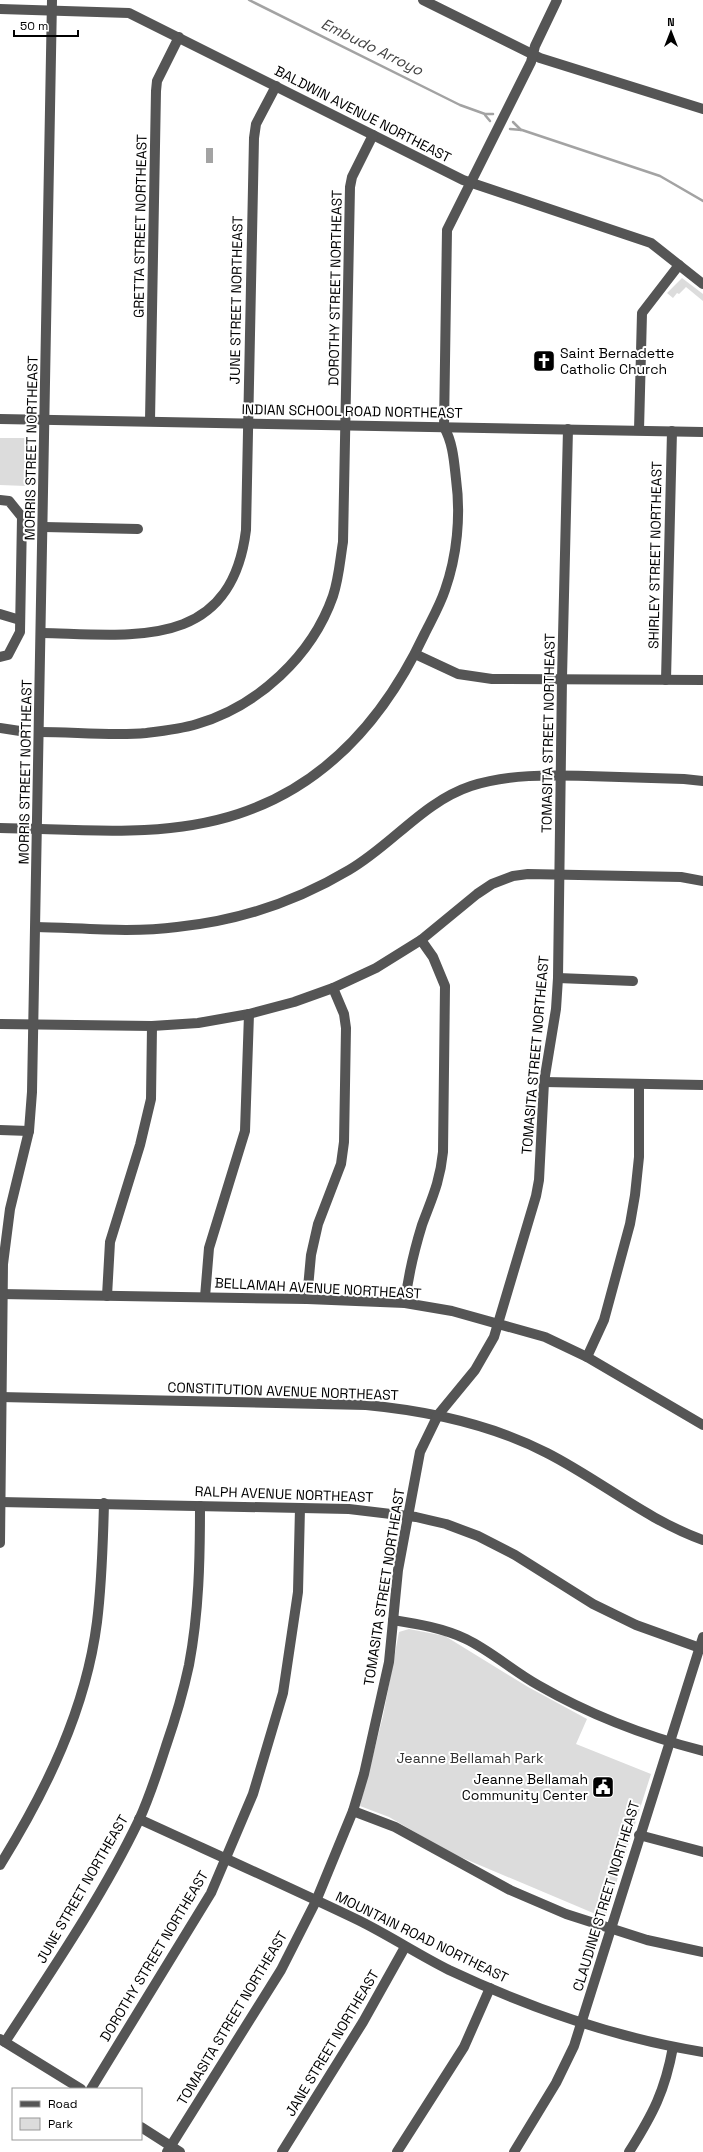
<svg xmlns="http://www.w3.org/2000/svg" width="703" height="2152" font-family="'Space Grotesk',sans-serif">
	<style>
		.green { fill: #dcdcdc }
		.water { fill: #a3a3a3 }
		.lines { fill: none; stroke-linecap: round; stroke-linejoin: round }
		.stream { stroke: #a3a3a3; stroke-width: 2.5 }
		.minor { stroke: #555; stroke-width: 10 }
		.labels { text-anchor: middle; stroke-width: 4; stroke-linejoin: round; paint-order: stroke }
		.street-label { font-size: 14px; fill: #000; stroke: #fff }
		.poi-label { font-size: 14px; fill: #000; stroke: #fff; text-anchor: start }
		.park-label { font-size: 14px; fill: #333; stroke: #fff }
		.water-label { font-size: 15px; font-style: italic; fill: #444; stroke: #fff }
	</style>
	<rect width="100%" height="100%" fill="#fff"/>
	<g class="green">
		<polygon points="682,278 703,294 703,301 686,287 679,294 677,293 673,298 667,293"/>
		<polygon points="0,438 27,438 26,486 0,485"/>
		<polygon points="409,1629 445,1636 528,1687 587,1719 576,1744 651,1774 605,1918 451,1853 389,1817 360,1806 383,1716 399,1632"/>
	</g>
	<polygon class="water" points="213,148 213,163 206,163 206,148"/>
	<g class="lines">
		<g class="stream">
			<polyline points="249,0 460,105 485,114 493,114"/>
			<polyline points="485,115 490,121"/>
			<polyline points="513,122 521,130"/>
			<polyline points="510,129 522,130 660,176 703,201"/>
		</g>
		<g class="minor">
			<polyline points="423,0 540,58 703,109"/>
			<polyline points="0,9 129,13 463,180 651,243 703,284"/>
			<polyline points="0,419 703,432"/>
			<polyline points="150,421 156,91 157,81 179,37"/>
			<polyline points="639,430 642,313 679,265"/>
			<polyline points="0,500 9,501 22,517 20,632 8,655 0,657"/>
			<polyline points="44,527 138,529"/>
			<polyline points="0,614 20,620"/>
			<path d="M 42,633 C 134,635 231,651 246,530 L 254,138 L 256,124 L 276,86"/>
			<polyline points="415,654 458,674 492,679 703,680"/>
			<polyline points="666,680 672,431"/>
			<polyline points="0,728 20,731"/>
			<path d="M 40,732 C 73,732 114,736 146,733 C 163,731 181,729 197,724 C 258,706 312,656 333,596 C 339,578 340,560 343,542 L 350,187 L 352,177 L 373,135"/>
			<path d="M 0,828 C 79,829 162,839 238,814 C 327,785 386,716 425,633 C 432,619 440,605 445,590 C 457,556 461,516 456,479 C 454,461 453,443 444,427 L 447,230 L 531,62 L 535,46 L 557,0"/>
			<path d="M 36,927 C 83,928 131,933 177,927 C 238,921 297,901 349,870 C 392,845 423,802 471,786 C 509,774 548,775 587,776 C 619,777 652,778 684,779 L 703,781"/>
			<polyline points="558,978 633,981"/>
			<polyline points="0,1024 152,1026 198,1023 249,1014 294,1002 333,988 376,968 421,940 477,894 492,884 513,876 528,874 681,877 703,881"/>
			<polyline points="544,1082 703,1085"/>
			<polyline points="0,1130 29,1131"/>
			<polyline points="0,1294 307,1299 405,1303 452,1311 545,1337 587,1357 703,1425"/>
			<polyline points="107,1296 110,1242 140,1145 151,1099 152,1026"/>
			<polyline points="205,1297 209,1248 245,1131 249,1014"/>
			<polyline points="307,1299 311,1255 318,1224 341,1164 344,1142 346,1028 344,1014 333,988"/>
			<path d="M 405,1303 C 408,1276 414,1251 422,1225 C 432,1198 440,1182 443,1152 L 445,986 L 433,957 L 421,940"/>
			<polyline points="587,1357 604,1320 630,1224 635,1195 639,1157 639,1084"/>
			<path d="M 0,1397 L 366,1405 C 429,1411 491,1424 547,1453 C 600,1480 647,1520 703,1540"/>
			<polyline points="0,1502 349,1509 416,1517 446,1524 478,1536 515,1555 593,1604 636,1625 703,1649"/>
			<polyline points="0,1543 3,1264 10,1209 29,1131 32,1092 52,0"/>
			<path d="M 393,1620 C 418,1624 443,1628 466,1639 C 491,1651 513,1671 538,1685 C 590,1715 645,1736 703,1751"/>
			<polyline points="353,1811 395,1827 510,1890 566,1914 647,1940 703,1952"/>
			<path d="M 139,1819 C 213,1853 287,1886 360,1921 C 390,1936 419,1955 449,1970 C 530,2008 615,2038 703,2052"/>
			<polyline points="639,1835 703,1852"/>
			<path d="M 0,1865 C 46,1791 86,1709 97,1622 C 102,1582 103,1543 104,1503"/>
			<polyline points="0,2039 81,2089"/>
			<path d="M 5,2042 C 52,1970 102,1897 139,1820 C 150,1796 158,1771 166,1746 C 175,1720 183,1693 189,1665 C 199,1612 200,1559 200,1506"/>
			<polyline points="91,2089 211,1893 253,1794 283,1693 298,1592 300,1508"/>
			<polyline points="141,2127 180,2152"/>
			<polyline points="167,2152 281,1970 316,1901 353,1811 364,1774 389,1662 398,1570 420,1452 438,1415 475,1370 494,1337 536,1196 539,1180 544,1082 556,1009 558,978 562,678 568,429"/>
			<polyline points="282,2152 363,2022 405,1947"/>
			<polyline points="397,2152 464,2047 490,1988"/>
			<polyline points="514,2152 556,2083 574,2046 703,1637"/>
			<path d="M 629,2152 C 653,2114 665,2091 673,2047"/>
		</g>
	</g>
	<defs>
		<g id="church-square" transform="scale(1.15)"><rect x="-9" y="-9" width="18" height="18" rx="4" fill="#000" stroke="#fff"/><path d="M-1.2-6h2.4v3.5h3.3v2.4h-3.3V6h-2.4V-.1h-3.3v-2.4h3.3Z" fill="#fff"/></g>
		<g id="civic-square" transform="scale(1.15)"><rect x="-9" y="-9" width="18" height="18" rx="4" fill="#000" stroke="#fff"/><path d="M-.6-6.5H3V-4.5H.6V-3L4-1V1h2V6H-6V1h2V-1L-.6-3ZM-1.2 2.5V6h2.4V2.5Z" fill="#fff"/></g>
	</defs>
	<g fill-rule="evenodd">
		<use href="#church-square" x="544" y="361"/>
		<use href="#civic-square" x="603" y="1787"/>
	</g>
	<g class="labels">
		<g class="street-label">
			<text transform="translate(363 114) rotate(27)" y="5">BALDWIN AVENUE NORTHEAST</text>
			<text transform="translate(140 226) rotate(-89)" y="5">GRETTA STREET NORTHEAST</text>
			<text transform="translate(335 288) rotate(-89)" y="5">DOROTHY STREET NORTHEAST</text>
			<text transform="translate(236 300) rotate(-89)" y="5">JUNE STREET NORTHEAST</text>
			<text transform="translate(352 411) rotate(1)" y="5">INDIAN SCHOOL ROAD NORTHEAST</text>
			<text transform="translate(31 448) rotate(-89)" y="5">MORRIS STREET NORTHEAST</text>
			<text transform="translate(655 555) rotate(-89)" y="5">SHIRLEY STREET NORTHEAST</text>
			<text transform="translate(548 733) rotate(-89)" y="5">TOMASITA STREET NORTHEAST</text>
			<text transform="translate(25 772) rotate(-89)" y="5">MORRIS STREET NORTHEAST</text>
			<text transform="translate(535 1055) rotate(-85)" y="5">TOMASITA STREET NORTHEAST</text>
			<text transform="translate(318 1288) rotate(3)" y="5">BELLAMAH AVENUE NORTHEAST</text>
			<text transform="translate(283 1391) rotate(2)" y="5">CONSTITUTION AVENUE NORTHEAST</text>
			<text transform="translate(284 1494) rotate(2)" y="5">RALPH AVENUE NORTHEAST</text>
			<text transform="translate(384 1587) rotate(-81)" y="5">TOMASITA STREET NORTHEAST</text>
			<text transform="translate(82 1889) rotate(-60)" y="5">JUNE STREET NORTHEAST</text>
			<text transform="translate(606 1896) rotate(-73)" y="5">CLAUDINE STREET NORTHEAST</text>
			<text transform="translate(422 1937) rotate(26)" y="5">MOUNTAIN ROAD NORTHEAST</text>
			<text transform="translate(154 1956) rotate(-59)" y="5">DOROTHY STREET NORTHEAST</text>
			<text transform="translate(232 2018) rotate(-59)" y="5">TOMASITA STREET NORTHEAST</text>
			<text transform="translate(332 2043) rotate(-59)" y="5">JANE STREET NORTHEAST</text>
		</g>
		<g class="poi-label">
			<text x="560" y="358">Saint Bernadette<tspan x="560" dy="16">Catholic Church</tspan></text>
			<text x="588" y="1784" text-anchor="end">Jeanne Bellamah<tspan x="588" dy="16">Community Center</tspan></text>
		</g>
		<g class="park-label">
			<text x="470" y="1763">Jeanne Bellamah Park</text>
		</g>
		<g class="water-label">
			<text transform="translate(372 47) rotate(26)" y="5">Embudo Arroyo</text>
		</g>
	</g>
	<rect x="12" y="2088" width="130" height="52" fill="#ffffff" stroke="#999999"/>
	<rect x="20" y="2101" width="20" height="6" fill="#555555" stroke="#999999"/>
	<text x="48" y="2108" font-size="12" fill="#000000">Road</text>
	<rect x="20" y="2118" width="20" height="12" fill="#dcdcdc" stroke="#999999"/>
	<text x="48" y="2128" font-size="12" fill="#000000">Park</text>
	<g transform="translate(671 32)" stroke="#ffffff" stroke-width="3" paint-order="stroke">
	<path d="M0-3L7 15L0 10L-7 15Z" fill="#000000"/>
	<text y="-6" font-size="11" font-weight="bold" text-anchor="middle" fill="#000000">N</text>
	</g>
	<path d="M14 30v6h64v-6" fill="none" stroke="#000000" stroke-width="2"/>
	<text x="20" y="30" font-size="12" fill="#000000" stroke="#ffffff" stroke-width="3" paint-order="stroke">50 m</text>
</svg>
